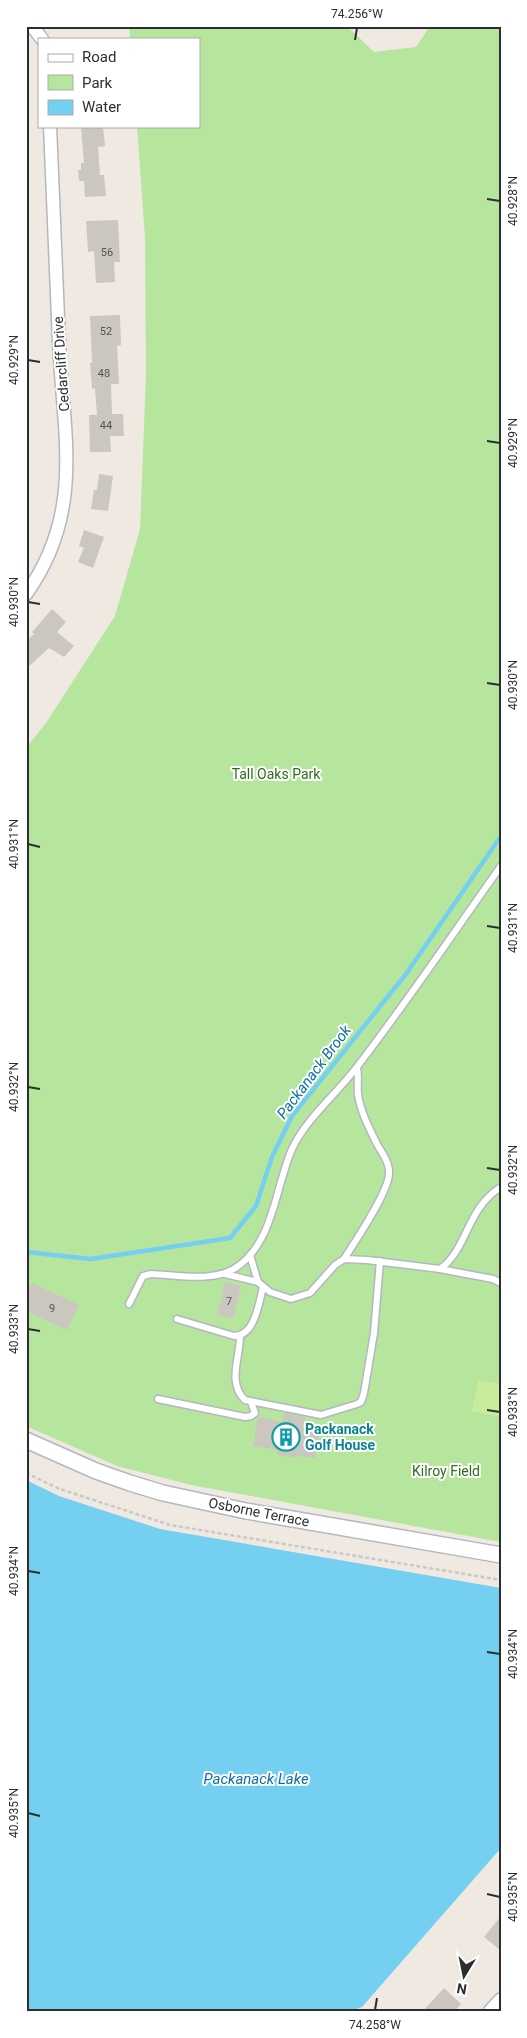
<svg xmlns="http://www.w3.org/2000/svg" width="527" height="2038" font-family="Roboto,sans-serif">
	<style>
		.green { fill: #b6e59e }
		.pitch { fill: #c9ec9a }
		.water { fill: #75cff0 }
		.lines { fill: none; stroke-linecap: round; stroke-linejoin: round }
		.stream { stroke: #75cff0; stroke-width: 4.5 }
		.building { fill: #cbc7bf }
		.service-casing { stroke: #b4b7c1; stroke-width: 9 }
		.minor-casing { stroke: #b4b7c1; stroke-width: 15 }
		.tertiary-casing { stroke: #b4b7c1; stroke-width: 18 }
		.path { stroke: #c9c9c9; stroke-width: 2.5; stroke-dasharray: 4 2.5; stroke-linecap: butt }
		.service { stroke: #fff; stroke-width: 6 }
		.minor { stroke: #fff; stroke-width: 12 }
		.tertiary { stroke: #fff; stroke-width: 15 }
		.ticks { fill: none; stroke: #2e2e2e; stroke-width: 2 }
		.labels { text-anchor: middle; stroke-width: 4; stroke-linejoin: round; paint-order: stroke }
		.number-label { font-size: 11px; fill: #555452 }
		.street-label { font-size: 14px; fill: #2e2e2e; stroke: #fff }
		.park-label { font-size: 14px; fill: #2c6e1b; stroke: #fff }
		.culture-label { font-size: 14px; font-weight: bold; fill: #0d838f; stroke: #fff; text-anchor: start }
		.water-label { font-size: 15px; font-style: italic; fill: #0d6fa3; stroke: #fff }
		.neatline { fill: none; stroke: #2e2e2e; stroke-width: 2 }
		.ticks-label { font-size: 12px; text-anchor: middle; fill: #2e2e2e }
	</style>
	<rect width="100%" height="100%" fill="#efe9e1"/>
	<polygon class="green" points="129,26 347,26 374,52 416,47 430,26 501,26 501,1542 191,1485 117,1466 26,1426 26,748 46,723 115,616 140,529 146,374 145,238 137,126 199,126 199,39 130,39"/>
	<polygon class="pitch" points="478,1380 501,1384 501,1417 472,1411"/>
	<polygon class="water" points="26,1480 59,1496 160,1529 501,1588 501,1848 362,2007 348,2012 26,2012"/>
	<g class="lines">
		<polyline class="stream" points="26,1252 91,1259 230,1238 256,1206 272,1157 292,1116 406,974 501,836"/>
	</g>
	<g class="building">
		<polygon points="81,126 103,126 105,146 98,147 100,175 104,175 106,196 85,197 84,181 79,181 78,170 81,170 81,163 84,163"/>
		<polygon points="118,220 120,262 114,262 115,282 96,283 94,251 88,252 86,221"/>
		<polygon points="120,315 121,345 117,346 119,384 111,384 112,414 123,414 124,436 110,436 111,452 90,452 89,415 97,415 95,388 92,389 90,363 92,363 90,316"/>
		<polygon points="99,474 113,476 108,511 91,509 94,490 97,490"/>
		<polygon points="84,530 104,537 93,568 78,562 84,548 79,546"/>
		<polygon points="52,609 66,622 57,632 74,646 64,657 49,648 26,669 26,641 34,634 32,632"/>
		<polygon points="225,1282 241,1286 233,1319 217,1315"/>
		<polygon points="32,1283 79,1305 67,1330 26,1311 26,1294"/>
		<polygon points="284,1413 305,1417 303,1426 320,1429 315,1458 296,1455 295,1458 278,1455 278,1450 253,1446 258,1417 283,1422"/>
		<polygon points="501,1916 501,1951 484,1937"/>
		<polygon points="444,1988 461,2004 454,2012 422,2012"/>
	</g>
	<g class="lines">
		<g class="service-casing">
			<g id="service">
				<path d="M 250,1255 L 258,1282 L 270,1292 L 291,1299 L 310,1293 L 335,1265 L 344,1259 L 367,1260 L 440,1269 C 468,1249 466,1209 501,1187"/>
				<path d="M 344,1259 C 355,1242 388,1193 389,1174 C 390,1164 383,1154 378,1146 C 370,1130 361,1113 358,1095 C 357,1086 359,1077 357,1068"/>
				<polyline points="440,1269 493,1279 501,1283"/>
				<polyline points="225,1274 258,1282"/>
				<path d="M 129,1304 L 143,1276 L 151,1274 C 178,1275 214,1283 237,1267 C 274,1241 275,1188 292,1149 C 307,1117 339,1092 360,1063 C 409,999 454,932 501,866"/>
				<path d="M 177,1319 L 234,1336 C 255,1336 259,1303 263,1287"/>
				<path d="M 240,1336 C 240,1358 227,1383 245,1400 L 321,1415 L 357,1404 L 361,1402 L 364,1393 L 374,1333 L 380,1261"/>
				<polyline points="158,1399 245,1417 251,1416 255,1413 251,1402"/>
			</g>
		</g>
		<g class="minor-casing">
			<g id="minor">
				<polyline points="32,26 42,39"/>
				<path d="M 26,594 C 85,512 63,434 59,342 C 56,270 53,198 50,126"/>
			</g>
		</g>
		<g class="tertiary-casing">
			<g id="tertiary">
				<polyline points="26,1440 96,1471 130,1483 163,1493 246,1511 501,1555"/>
				<polyline points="491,2012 501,2001"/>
			</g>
		</g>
		<polyline class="path" points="26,1473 60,1489 170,1525 501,1580"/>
		<use href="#service" class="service"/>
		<use href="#minor" class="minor"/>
		<use href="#tertiary" class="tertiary"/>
	</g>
	<path class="ticks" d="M 355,40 L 357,28M 487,199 L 500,201M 28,360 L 40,362M 487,441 L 500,443M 28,602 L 40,604M 487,683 L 500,685M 28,844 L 40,847M 487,926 L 500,928M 28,1087 L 40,1089M 487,1168 L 500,1170M 28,1329 L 40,1331M 487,1410 L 500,1412M 28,1571 L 40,1573M 487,1652 L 500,1654M 28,1813 L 40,1816M 487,1894 L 500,1897M 375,2010 L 377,1998"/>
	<defs>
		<g id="building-ring" transform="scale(1.4375)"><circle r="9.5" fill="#fff" stroke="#0f9aa8" stroke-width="1.5"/><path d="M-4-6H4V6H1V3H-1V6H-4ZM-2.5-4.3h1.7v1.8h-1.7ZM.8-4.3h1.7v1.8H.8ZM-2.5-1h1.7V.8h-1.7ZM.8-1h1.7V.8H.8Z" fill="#0f9aa8"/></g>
	</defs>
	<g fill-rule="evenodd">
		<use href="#building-ring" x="286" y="1437"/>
	</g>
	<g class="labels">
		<g class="number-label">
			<text x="107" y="256">56</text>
			<text x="106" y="335">52</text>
			<text x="104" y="377">48</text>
			<text x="106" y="429">44</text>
			<text x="229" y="1305">7</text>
			<text x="52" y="1312">9</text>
		</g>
		<g class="street-label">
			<text transform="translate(61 364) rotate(-94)" y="5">Cedarcliff Drive</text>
			<text transform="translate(259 1512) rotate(11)" y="5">Osborne Terrace</text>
		</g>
		<g class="park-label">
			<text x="276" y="779">Tall Oaks Park</text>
			<text x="446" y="1476">Kilroy Field</text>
		</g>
		<g class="culture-label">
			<text x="305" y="1434">Packanack<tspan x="305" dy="16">Golf House</tspan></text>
		</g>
		<g class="water-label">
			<text transform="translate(314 1072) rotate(-53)" y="5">Packanack Brook</text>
			<text x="256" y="1784">Packanack Lake</text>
		</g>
	</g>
	<rect width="527" height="2038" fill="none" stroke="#ffffff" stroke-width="55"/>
	<rect x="38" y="38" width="162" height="90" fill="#ffffff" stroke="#ababab"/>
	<rect x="48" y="54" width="25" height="8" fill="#ffffff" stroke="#ababab"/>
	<text x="82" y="62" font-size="15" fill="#2e2e2e">Road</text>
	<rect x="48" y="75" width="25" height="15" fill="#b6e59e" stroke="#ababab"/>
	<text x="82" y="88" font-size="15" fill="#2e2e2e">Park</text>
	<rect x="48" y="100" width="25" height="15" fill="#75cff0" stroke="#ababab"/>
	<text x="82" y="112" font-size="15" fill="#2e2e2e">Water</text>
	<g transform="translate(464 1976) rotate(190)" stroke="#ffffff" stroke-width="4" paint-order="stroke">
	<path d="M0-4L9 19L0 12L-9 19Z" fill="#2e2e2e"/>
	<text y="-8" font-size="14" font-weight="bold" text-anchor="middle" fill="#2e2e2e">N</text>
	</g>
	<rect x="28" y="28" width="472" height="1982" class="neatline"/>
	<g class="ticks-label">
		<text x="357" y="18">74.256°W</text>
		<text transform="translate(513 201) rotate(-90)" y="4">40.928°N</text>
		<text transform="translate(14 360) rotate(-90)" y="4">40.929°N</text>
		<text transform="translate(513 443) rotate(-90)" y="4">40.929°N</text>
		<text transform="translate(14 602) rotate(-90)" y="4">40.930°N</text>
		<text transform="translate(513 685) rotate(-90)" y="4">40.930°N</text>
		<text transform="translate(14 844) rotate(-90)" y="4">40.931°N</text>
		<text transform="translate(513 928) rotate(-90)" y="4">40.931°N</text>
		<text transform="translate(14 1087) rotate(-90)" y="4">40.932°N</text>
		<text transform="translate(513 1170) rotate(-90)" y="4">40.932°N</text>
		<text transform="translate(14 1329) rotate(-90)" y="4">40.933°N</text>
		<text transform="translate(513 1412) rotate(-90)" y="4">40.933°N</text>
		<text transform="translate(14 1571) rotate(-90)" y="4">40.934°N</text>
		<text transform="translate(513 1654) rotate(-90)" y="4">40.934°N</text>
		<text transform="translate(14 1813) rotate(-90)" y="4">40.935°N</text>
		<text transform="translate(513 1897) rotate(-90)" y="4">40.935°N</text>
		<text x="375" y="2029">74.258°W</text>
	</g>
</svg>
